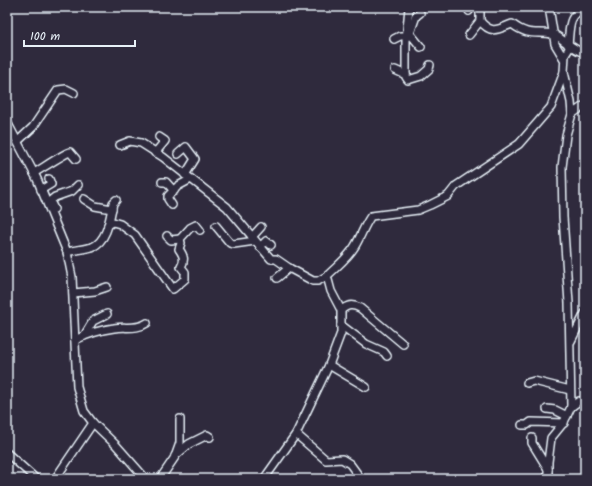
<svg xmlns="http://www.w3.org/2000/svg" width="592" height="486" font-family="Kalam,sans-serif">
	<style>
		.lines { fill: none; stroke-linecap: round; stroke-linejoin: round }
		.street-casing { stroke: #e8f1f8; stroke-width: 10 }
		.street { stroke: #2f2a3d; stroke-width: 7 }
	</style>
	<rect width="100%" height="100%" fill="#2f2a3d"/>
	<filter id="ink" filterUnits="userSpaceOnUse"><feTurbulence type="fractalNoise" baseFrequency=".025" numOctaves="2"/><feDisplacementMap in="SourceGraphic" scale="8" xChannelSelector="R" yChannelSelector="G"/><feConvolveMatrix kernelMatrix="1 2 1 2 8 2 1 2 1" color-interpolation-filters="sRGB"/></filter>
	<g filter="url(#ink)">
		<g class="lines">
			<g class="street-casing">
				<g id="street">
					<polyline points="409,7 406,41 406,77 408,80 421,76 429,69 430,65"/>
					<path d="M 480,7 L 480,21 C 492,35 498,29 512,24 C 529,37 536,31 553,34 C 560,36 572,50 585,53"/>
					<polyline points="549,7 555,44 564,59"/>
					<polyline points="469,11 471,7"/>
					<polyline points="469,35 480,21"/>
					<polyline points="409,36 416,16 420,13"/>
					<polyline points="394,39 400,36 412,36 421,47"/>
					<path d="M 568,45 C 570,29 567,15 585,8"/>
					<polyline points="395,70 406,75"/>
					<polyline points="572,114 585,105"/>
					<polyline points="7,122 37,179 67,252 72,277 77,387 84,411 93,423 116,445 146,479"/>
					<polyline points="18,141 33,127 58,90 66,89 74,93"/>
					<polyline points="120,145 130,141 141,143 163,157 227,207 271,259 276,259 289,268"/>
					<polyline points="155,153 165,141 159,137"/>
					<polyline points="178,154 186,147 195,159 185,175"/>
					<path d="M 34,173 C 41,169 65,153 70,152 L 76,159"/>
					<polyline points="162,182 166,182 174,191"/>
					<polyline points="41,190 51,184 49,179"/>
					<polyline points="84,199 95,206 112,209"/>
					<polyline points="172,205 168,199 168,196 178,186 191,179"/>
					<polyline points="54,209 50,201 55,197 72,191 78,185"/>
					<path d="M 108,225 L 113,222 L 120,224 L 135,235 L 173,289 L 185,279 L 185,272 L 181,267 C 185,260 184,256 179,249 L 181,243 L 180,239 L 190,228 L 196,225 L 200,230"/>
					<polyline points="216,226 230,243 234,244 255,241"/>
					<polyline points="167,236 171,240 180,239"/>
					<polyline points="252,237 261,227"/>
					<polyline points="260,247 266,241 271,245"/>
					<path d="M 67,252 C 75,250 85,249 92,247 C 108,241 110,216 113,203 L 116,200"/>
					<polyline points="277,278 289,268 313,281 318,281 327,276"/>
					<polyline points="73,293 95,291 107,287"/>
					<path d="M 341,310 C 348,305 352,304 360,308 L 403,344"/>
					<polyline points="341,325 366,344 384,352 387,356"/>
					<polyline points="84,336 93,321 107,314"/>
					<path d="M 75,340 C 87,334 100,330 114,328 C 125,326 137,330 147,323"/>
					<polyline points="571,341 585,313"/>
					<polyline points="329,365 366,387"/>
					<polyline points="527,383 534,381 570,390"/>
					<polyline points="571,407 579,401 585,401"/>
					<polyline points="547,409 555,410 567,416"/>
					<polyline points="522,425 527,425 531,422 564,423"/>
					<polyline points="296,434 326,460 342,459 350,464 361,479"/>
					<polyline points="532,438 532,443 548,469"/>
					<polyline points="7,453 36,479"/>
					<polyline points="175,456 189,444 207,435 210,437"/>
					<polyline points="55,479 93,423"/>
					<polyline points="112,479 113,479"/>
					<polyline points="160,479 175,457 180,443 180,419"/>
					<path d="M 264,479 L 296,434 L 329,365 L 341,333 L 341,310 L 331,291 L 327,276 C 337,266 348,258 355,246 C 361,236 364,226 371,216 L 418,210 L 430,205 L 448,196 L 456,186 L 519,144 L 551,107 L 564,72 L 565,55 L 570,47"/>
					<polyline points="548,479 548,462 551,438 564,422 571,407 569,303 563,217 562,167 566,135 572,114 571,102 564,72"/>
				</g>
			</g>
			<use href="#street" class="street"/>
		</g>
	</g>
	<rect width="592" height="486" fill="none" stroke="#2f2a3d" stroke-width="24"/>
	<rect x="12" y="12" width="568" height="462" fill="none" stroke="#e8f1f8" stroke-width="1.5" filter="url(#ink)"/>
	<path d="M24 40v6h111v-6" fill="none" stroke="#e8f1f8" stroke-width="2"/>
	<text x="30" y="40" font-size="12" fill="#e8f1f8" stroke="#2f2a3d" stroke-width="3" paint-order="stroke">100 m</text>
</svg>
